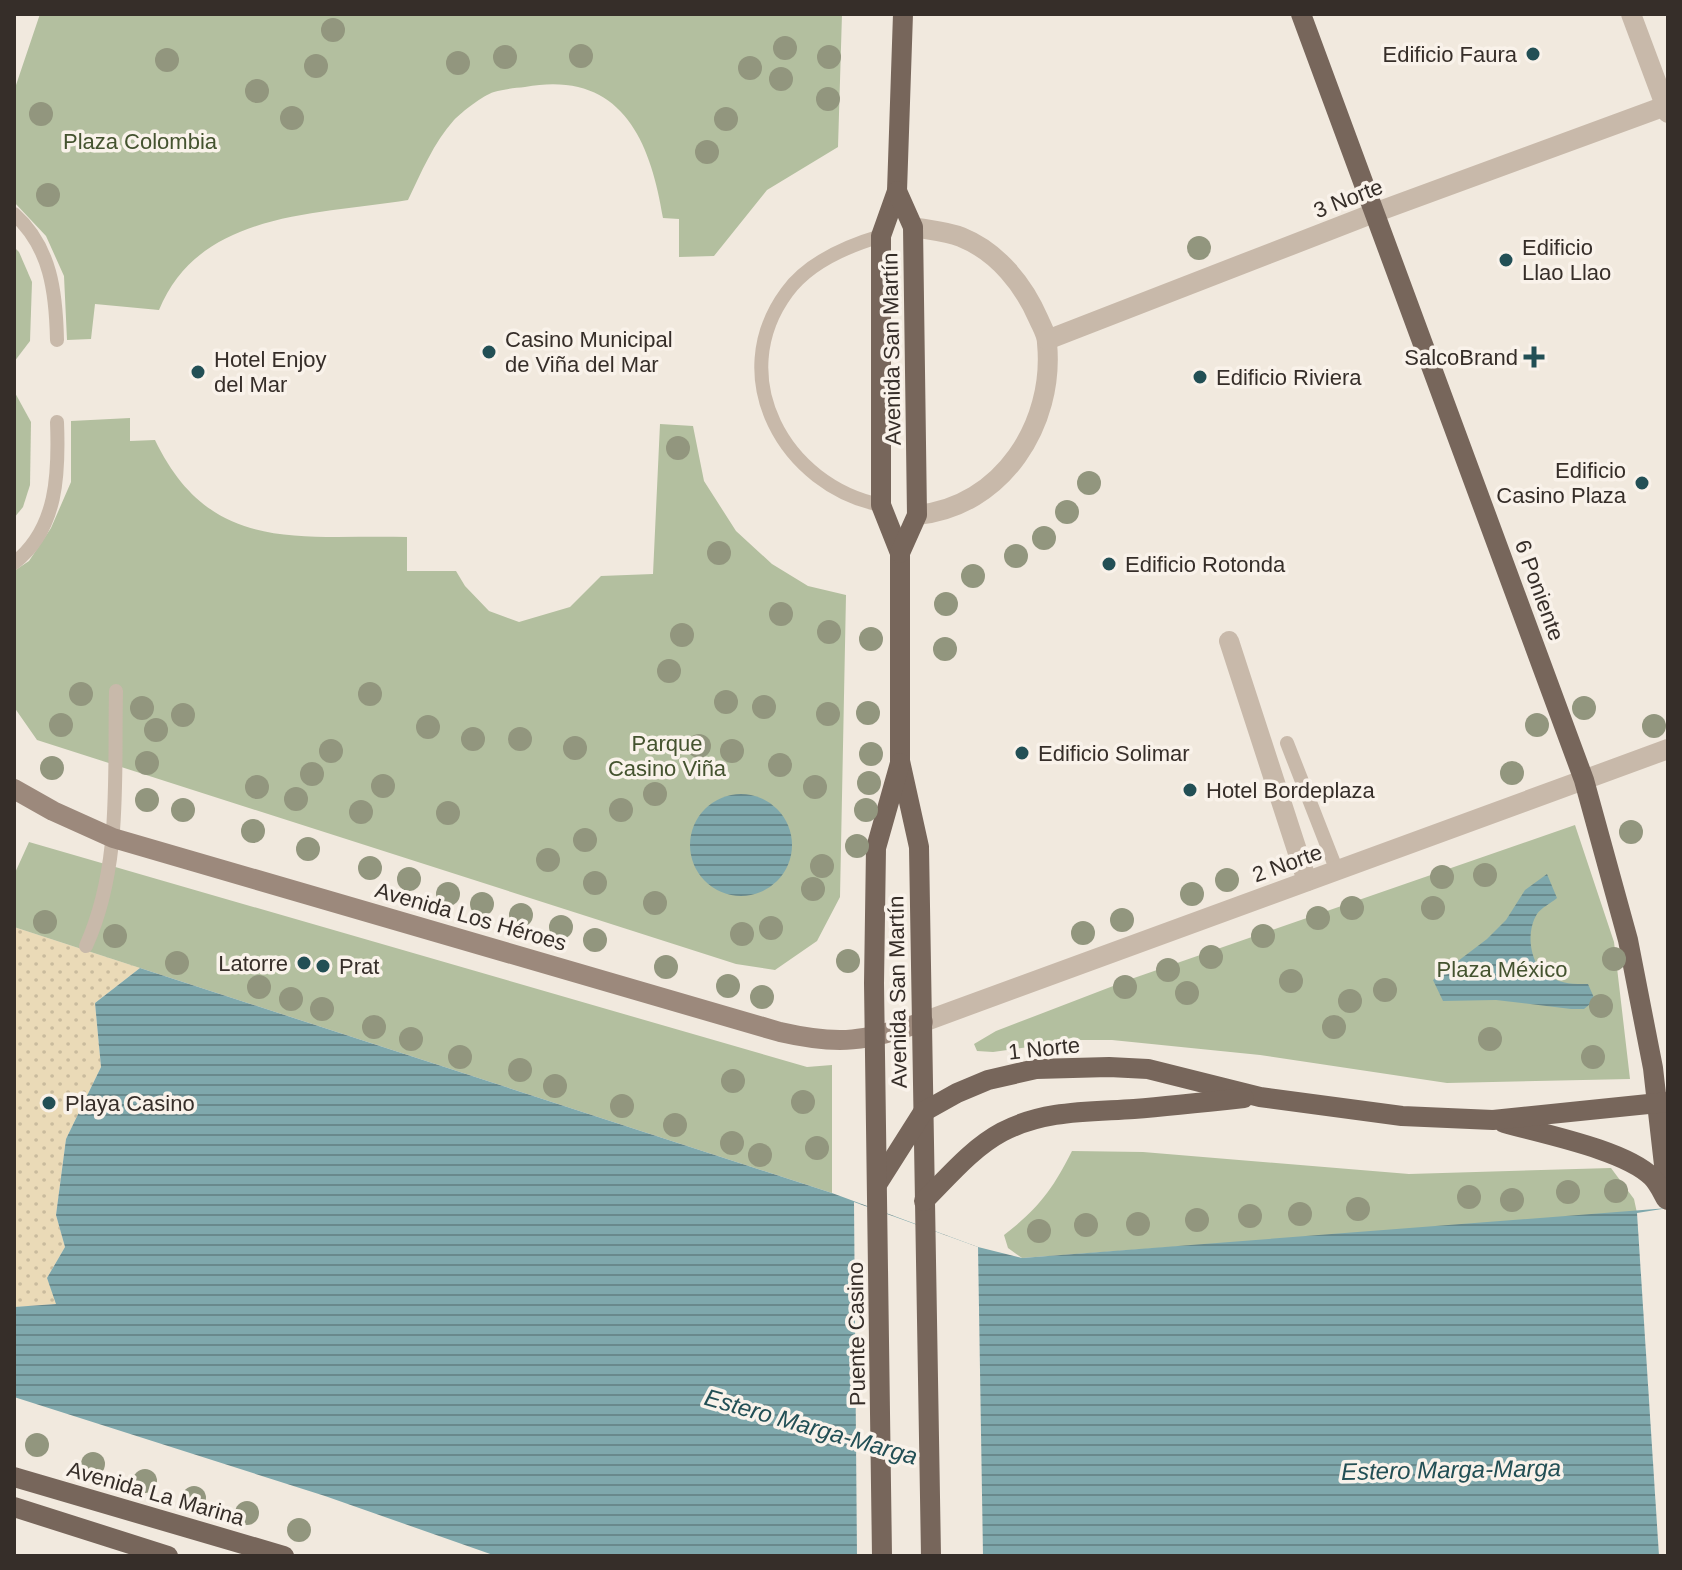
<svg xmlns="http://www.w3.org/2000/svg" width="1682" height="1570" font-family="Helvetica,sans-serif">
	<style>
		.sand { fill: url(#sand-dots) }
		.green { fill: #b3bf9f }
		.water { fill: url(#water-rules) }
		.pier { fill: #f1e9de }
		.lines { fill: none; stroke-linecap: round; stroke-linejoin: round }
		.lane { stroke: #c8b9aa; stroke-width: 14 }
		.street { stroke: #c8b9aa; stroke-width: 20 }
		.secondary { stroke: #9c897c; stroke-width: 20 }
		.primary { stroke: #77665b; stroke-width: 20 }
		.tree { fill: #92967e }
		.poi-dot { fill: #224f55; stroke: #f9f2ea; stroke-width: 3 }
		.labels { text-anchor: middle; stroke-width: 7; stroke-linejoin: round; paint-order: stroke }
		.poi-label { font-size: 22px; fill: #362e29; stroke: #f9f2ea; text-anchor: start }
		.park-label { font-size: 22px; fill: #44532f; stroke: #f9f2ea }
		.street-label { font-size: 22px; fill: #362e29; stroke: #f9f2ea }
		.water-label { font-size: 24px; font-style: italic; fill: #224f55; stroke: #f9f2ea }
	</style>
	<defs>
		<pattern id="sand-dots" width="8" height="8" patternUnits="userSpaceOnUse" patternTransform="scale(2)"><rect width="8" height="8" fill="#eadab7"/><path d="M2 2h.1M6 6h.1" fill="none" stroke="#c9bb9d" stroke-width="1.8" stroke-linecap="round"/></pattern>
		<pattern id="water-rules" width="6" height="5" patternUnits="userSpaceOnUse" patternTransform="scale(2)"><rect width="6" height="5" fill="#7fa8ac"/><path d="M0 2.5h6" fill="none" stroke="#69898c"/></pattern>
	</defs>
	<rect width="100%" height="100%" fill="#f1e9de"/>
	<polygon class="sand" points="14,927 140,968 95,1003 101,1067 66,1139 56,1215 65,1247 47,1278 57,1304 14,1307"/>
	<g class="green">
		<path d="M 40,14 L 842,14 L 838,147 L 767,190 L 714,256 L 679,257 L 679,219 L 663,218 C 650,138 620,70 525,87 C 515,88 503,89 494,92 C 482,96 463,111 454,120 C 434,142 421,173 408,200 C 319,215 200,210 159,310 L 95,304 L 91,339 L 67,340 L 64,276 L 46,236 L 14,202 L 14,91 Z"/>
		<polygon points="14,247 19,252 32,282 30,341 14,362"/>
		<polygon points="14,391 31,422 30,485 23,507 14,518"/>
		<path d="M 130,418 L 130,441 L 155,440 C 211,556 300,534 407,537 L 407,571 L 456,571 L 465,586 L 489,611 L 519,622 L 570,607 L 601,576 L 653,574 L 660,424 L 693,426 L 704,481 L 736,531 L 772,564 L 808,586 L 846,595 L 840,897 L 817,941 L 775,970 L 736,964 L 37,740 L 14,707 L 14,571 L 29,561 L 51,528 L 71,482 L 71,421 Z"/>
		<polygon points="1575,825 1614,942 1630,1079 1447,1083 1260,1055 1112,1040 1080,1040 993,1052 977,1051 974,1044 996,1031 1134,978"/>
		<polygon points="29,842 807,1067 832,1065 832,1193 14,927 14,875"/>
		<path d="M 1072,1151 L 1143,1152 L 1409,1174 L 1611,1168 L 1634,1199 L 1637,1213 L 1022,1258 L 1008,1248 L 1004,1235 C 1038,1209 1053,1189 1072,1151 Z"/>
	</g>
	<g class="water">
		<circle cx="741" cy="845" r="51"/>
		<path d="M 1547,874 L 1557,898 C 1551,903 1541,908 1537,914 C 1525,933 1530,967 1550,977 C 1562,984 1574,984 1588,984 L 1595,1000 L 1584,1009 L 1571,1009 L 1496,1000 L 1443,1001 L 1433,980 L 1487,939 L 1506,920 L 1525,890 Z"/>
		<polygon points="140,968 832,1193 978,1247 1022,1258 1668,1208 1668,1556 496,1556 325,1496 14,1397 14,1307 56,1304 47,1278 65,1247 56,1215 66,1139 101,1067 95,1003"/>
	</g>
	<g class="pier">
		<polygon points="854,1202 978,1247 983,1556 857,1556"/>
		<polygon points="1668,1208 1668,1556 1659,1556 1637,1213"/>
	</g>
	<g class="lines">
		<g class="lane">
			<path d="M 14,214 C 51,247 56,293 57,340"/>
			<path d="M 881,236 C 847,246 808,263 787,292 C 724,377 785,486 881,505"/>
			<path d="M 14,563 C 58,529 59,472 57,422"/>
			<polyline points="1287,743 1337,871"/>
			<path d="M 86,946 C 122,866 114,777 116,691"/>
		</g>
		<g class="street">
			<polyline points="1631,14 1668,113"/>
			<path d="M 913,227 C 929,230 947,231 961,237 C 998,252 1024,285 1039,320 C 1042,327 1047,335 1047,343 C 1055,424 1002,507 917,515"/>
			<polyline points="1047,340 1374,213 1668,105"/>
			<polyline points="1229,641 1307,881"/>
			<polyline points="923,1022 1668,749"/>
		</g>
		<path class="secondary" d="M 14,789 L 53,811 L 113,838 L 780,1032 C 841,1046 865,1041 923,1022"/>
		<g class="primary">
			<polyline points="903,14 897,191 881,236 881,505 900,553 900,761 919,847 931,1556"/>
			<polyline points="1301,14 1584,780 1628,940 1653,1068 1668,1200"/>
			<polyline points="897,191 913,227 917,515 900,553"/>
			<path d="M 1504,1123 C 1543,1134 1625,1150 1652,1177 C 1658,1183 1662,1192 1666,1199"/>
			<polyline points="878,1183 923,1112 957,1093 988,1080 1036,1069 1109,1067 1148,1069 1260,1097 1402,1116 1493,1120 1668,1102"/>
			<path d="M 924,1201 C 948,1177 972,1148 1002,1132 C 1044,1110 1088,1112 1134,1109 C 1170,1106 1207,1102 1244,1098"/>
			<polyline points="14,1477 284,1556"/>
			<polyline points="14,1507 168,1556"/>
			<polyline points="882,1556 874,983 876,848 900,763"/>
		</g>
	</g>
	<g class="tree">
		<circle cx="333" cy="30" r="12"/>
		<circle cx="785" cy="48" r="12"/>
		<circle cx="581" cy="56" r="12"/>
		<circle cx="505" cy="57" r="12"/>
		<circle cx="829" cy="57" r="12"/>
		<circle cx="167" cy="60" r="12"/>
		<circle cx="458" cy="63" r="12"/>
		<circle cx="316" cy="66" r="12"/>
		<circle cx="750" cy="68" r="12"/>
		<circle cx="781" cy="79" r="12"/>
		<circle cx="257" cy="91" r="12"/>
		<circle cx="828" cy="99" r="12"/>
		<circle cx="41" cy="114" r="12"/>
		<circle cx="292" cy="118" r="12"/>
		<circle cx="726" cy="119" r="12"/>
		<circle cx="707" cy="152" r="12"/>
		<circle cx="48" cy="195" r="12"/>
		<circle cx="1199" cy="248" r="12"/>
		<circle cx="678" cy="448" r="12"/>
		<circle cx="1089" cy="483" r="12"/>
		<circle cx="1067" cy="512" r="12"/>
		<circle cx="1044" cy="538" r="12"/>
		<circle cx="719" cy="553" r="12"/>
		<circle cx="1016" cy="556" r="12"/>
		<circle cx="973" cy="576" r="12"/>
		<circle cx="946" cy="604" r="12"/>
		<circle cx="781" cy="614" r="12"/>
		<circle cx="829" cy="632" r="12"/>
		<circle cx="682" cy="635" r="12"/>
		<circle cx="871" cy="639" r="12"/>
		<circle cx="945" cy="649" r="12"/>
		<circle cx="669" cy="671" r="12"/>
		<circle cx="81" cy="694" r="12"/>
		<circle cx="370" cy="694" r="12"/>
		<circle cx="726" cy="702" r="12"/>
		<circle cx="764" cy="707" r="12"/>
		<circle cx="142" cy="708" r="12"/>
		<circle cx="1584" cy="708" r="12"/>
		<circle cx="868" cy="713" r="12"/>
		<circle cx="828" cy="714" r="12"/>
		<circle cx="183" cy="715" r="12"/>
		<circle cx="61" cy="725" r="12"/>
		<circle cx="1537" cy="725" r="12"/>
		<circle cx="1654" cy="726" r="12"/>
		<circle cx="428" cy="727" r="12"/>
		<circle cx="156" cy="730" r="12"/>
		<circle cx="473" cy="739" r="12"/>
		<circle cx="520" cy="739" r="12"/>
		<circle cx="699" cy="746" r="12"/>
		<circle cx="575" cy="748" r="12"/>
		<circle cx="331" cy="751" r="12"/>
		<circle cx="732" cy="751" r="12"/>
		<circle cx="871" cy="754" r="12"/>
		<circle cx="147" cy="763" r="12"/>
		<circle cx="780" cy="765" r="12"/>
		<circle cx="52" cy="768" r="12"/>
		<circle cx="1512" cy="773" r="12"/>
		<circle cx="312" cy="774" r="12"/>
		<circle cx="869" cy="783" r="12"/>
		<circle cx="383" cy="786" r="12"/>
		<circle cx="257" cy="787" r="12"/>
		<circle cx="815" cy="787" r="12"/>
		<circle cx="655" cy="794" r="12"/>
		<circle cx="296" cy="799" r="12"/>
		<circle cx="147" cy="800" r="12"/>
		<circle cx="183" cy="810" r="12"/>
		<circle cx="621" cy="810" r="12"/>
		<circle cx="866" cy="810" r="12"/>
		<circle cx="361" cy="812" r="12"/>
		<circle cx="448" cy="813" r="12"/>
		<circle cx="253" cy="831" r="12"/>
		<circle cx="1631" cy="832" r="12"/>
		<circle cx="585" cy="840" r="12"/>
		<circle cx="857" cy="846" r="12"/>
		<circle cx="308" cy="849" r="12"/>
		<circle cx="548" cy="860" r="12"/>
		<circle cx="822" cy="866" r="12"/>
		<circle cx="370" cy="868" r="12"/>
		<circle cx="1485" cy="875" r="12"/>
		<circle cx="1442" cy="877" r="12"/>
		<circle cx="409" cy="879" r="12"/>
		<circle cx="1227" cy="880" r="12"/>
		<circle cx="595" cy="883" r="12"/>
		<circle cx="813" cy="889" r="12"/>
		<circle cx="448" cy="894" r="12"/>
		<circle cx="1192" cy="894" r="12"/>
		<circle cx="655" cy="903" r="12"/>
		<circle cx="482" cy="904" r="12"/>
		<circle cx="1352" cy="908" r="12"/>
		<circle cx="1433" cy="908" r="12"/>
		<circle cx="521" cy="915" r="12"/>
		<circle cx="1318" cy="918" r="12"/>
		<circle cx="1122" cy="920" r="12"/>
		<circle cx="45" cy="922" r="12"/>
		<circle cx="561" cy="927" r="12"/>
		<circle cx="771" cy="928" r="12"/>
		<circle cx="1083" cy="933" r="12"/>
		<circle cx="742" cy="934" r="12"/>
		<circle cx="115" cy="936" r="12"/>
		<circle cx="1263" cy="936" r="12"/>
		<circle cx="595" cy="940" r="12"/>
		<circle cx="1211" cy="957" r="12"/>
		<circle cx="1614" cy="959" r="12"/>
		<circle cx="848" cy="961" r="12"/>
		<circle cx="177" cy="963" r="12"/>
		<circle cx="666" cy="967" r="12"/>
		<circle cx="1168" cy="970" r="12"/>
		<circle cx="1291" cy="981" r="12"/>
		<circle cx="728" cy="986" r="12"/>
		<circle cx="259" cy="987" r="12"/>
		<circle cx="1125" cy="987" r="12"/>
		<circle cx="1385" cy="990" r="12"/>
		<circle cx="1187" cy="993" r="12"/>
		<circle cx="762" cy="997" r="12"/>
		<circle cx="291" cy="999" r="12"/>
		<circle cx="1350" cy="1001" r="12"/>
		<circle cx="1601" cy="1006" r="12"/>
		<circle cx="322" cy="1009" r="12"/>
		<circle cx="374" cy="1027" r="12"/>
		<circle cx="1334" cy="1027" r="12"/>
		<circle cx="411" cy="1039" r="12"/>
		<circle cx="1490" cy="1039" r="12"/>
		<circle cx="460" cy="1057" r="12"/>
		<circle cx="1593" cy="1057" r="12"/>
		<circle cx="520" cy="1070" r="12"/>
		<circle cx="733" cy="1081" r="12"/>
		<circle cx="555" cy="1086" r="12"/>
		<circle cx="803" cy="1102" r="12"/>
		<circle cx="622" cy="1106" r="12"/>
		<circle cx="675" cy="1125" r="12"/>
		<circle cx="732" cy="1143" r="12"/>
		<circle cx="817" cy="1148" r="12"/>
		<circle cx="760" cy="1155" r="12"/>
		<circle cx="1616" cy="1191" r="12"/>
		<circle cx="1568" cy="1192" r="12"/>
		<circle cx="1469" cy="1197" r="12"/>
		<circle cx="1512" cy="1200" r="12"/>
		<circle cx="1358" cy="1209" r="12"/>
		<circle cx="1300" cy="1214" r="12"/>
		<circle cx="1250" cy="1216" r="12"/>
		<circle cx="1197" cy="1220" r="12"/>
		<circle cx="1138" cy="1224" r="12"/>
		<circle cx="1086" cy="1225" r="12"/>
		<circle cx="1039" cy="1231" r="12"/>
		<circle cx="37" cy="1445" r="12"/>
		<circle cx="93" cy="1464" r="12"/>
		<circle cx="145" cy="1481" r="12"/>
		<circle cx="194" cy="1498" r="12"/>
		<circle cx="247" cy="1513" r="12"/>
		<circle cx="299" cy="1530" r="12"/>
	</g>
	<g class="poi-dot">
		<circle cx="1533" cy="54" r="8"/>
		<circle cx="1506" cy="260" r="8"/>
		<circle cx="489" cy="352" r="8"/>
		<path d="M1530 345h8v8h8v8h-8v8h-8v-8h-8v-8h8z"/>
		<circle cx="198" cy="372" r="8"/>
		<circle cx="1200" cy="377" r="8"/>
		<circle cx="1642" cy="483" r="8"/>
		<circle cx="1109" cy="564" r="8"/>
		<circle cx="1022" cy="753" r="8"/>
		<circle cx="1190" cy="790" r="8"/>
		<circle cx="304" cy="963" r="8"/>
		<circle cx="323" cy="966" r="8"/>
		<circle cx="49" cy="1103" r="8"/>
	</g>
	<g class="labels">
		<g class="poi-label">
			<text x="1517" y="62" text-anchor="end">Edificio Faura</text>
			<text x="1522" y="255">Edificio<tspan x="1522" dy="25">Llao Llao</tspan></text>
			<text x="505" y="347">Casino Municipal<tspan x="505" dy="25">de Viña del Mar</tspan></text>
			<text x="1518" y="365" text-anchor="end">SalcoBrand</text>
			<text x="214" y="367">Hotel Enjoy<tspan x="214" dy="25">del Mar</tspan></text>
			<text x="1216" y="385">Edificio Riviera</text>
			<text x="1626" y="478" text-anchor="end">Edificio<tspan x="1626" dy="25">Casino Plaza</tspan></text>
			<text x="1125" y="572">Edificio Rotonda</text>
			<text x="1038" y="761">Edificio Solimar</text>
			<text x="1206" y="798">Hotel Bordeplaza</text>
			<text x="288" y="971" text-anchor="end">Latorre</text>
			<text x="339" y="974">Prat</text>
			<text x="65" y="1111">Playa Casino</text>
		</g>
		<g class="park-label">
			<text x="140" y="149">Plaza Colombia</text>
			<text x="667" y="751">Parque<tspan x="667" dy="25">Casino Viña</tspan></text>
			<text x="1502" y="977">Plaza México</text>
		</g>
		<g class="street-label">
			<text transform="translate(1348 198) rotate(-21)" y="8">3 Norte</text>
			<text transform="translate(891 349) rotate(-91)" y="8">Avenida San Martín</text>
			<text transform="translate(1540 590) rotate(70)" y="8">6 Poniente</text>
			<text transform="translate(1287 863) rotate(-20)" y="8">2 Norte</text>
			<text transform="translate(471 916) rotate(16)" y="8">Avenida Los Héroes</text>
			<text transform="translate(897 992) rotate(-91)" y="8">Avenida San Martín</text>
			<text transform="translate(1044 1048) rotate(-6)" y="8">1 Norte</text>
			<text transform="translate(856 1334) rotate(-91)" y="8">Puente Casino</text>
			<text transform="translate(156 1493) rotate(16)" y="8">Avenida La Marina</text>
		</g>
		<g class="water-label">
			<text transform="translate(811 1427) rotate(16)" y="8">Estero Marga-Marga</text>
			<text transform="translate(1451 1470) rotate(-1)" y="8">Estero Marga-Marga</text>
		</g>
	</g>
	<rect width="1682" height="1570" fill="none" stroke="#362e29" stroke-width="32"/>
</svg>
